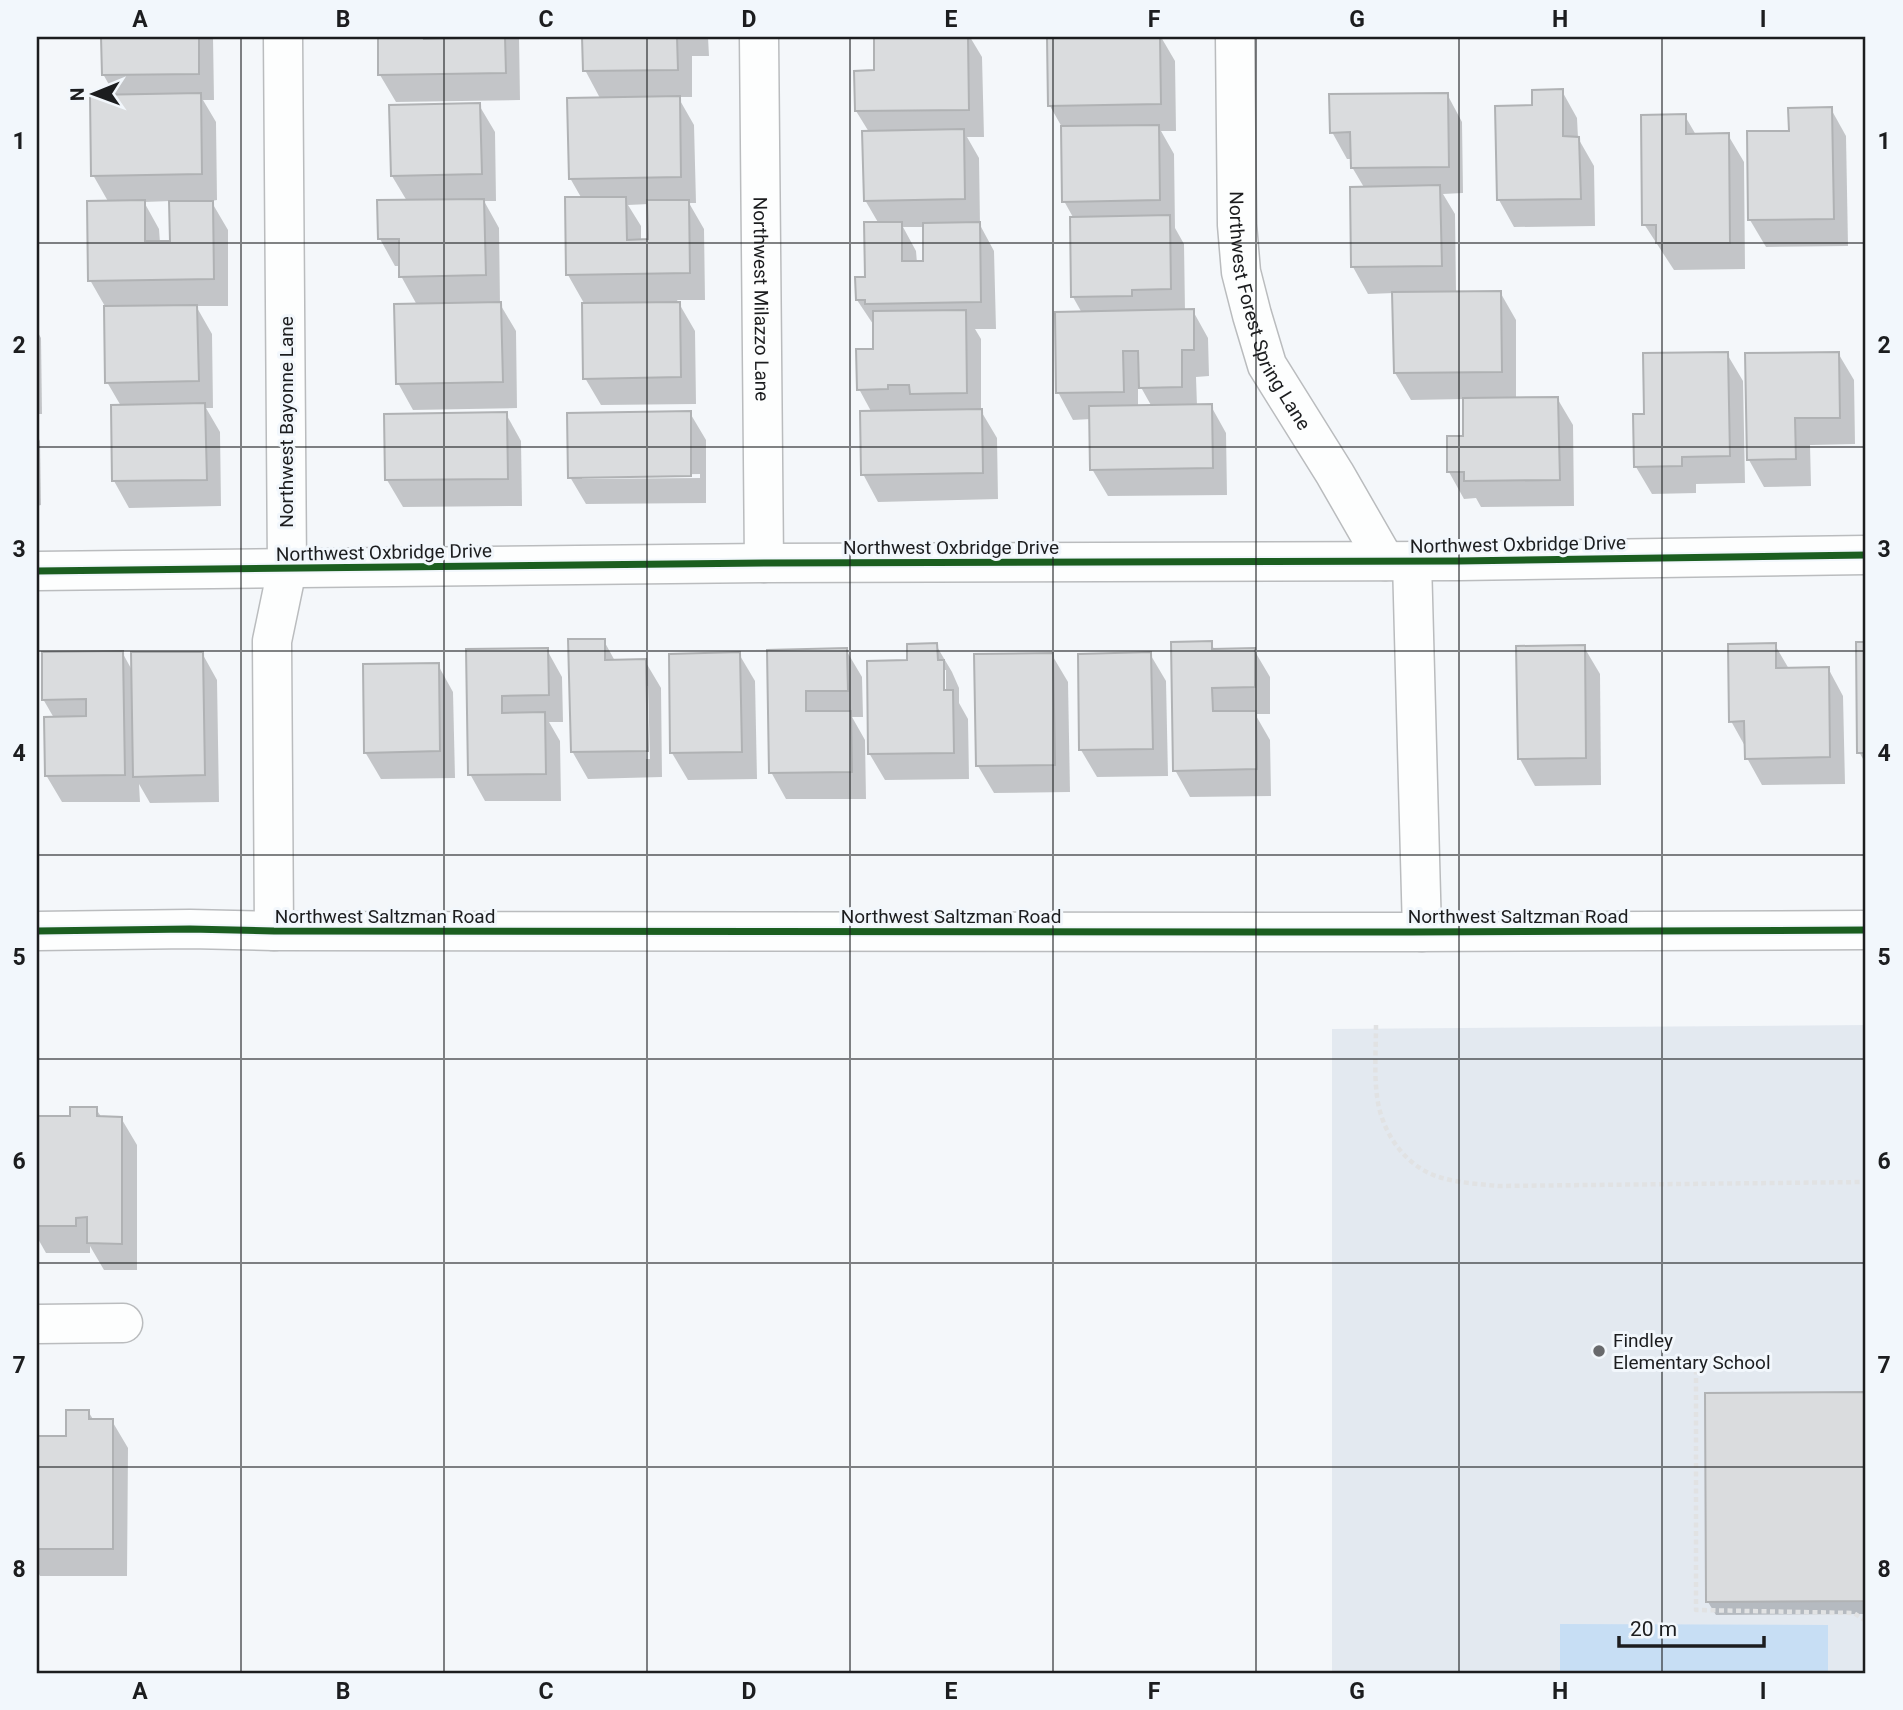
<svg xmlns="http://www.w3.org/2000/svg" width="1903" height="1710" font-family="Roboto,sans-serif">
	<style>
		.built { fill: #e3e9f0 }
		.park { fill: #c7def4 }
		.shadow { fill: #0003; fill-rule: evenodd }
		.building { fill: #dadcde; stroke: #b0b2b4; stroke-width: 2 }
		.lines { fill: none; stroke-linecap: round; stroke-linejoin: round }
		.minor-casing { stroke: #babcbe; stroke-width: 41 }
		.secondary-casing { stroke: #babcbe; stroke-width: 41 }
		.path { stroke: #e1e2e3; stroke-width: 4.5; stroke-dasharray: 5 3.5; stroke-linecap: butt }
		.minor { stroke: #fdfefe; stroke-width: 38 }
		.secondary { stroke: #fdfefe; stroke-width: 38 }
		.cycleway-casing { stroke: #f2f7fc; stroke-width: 11 }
		.cycleway { stroke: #1b5e20; stroke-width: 7 }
		.grid { fill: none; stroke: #1c1d1f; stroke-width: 2; stroke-opacity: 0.55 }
		.poi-dot { fill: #68696c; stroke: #f2f7fc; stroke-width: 2.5 }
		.labels { text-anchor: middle; stroke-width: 6; stroke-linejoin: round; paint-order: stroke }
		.street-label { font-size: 19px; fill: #1c1d1f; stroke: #f2f7fc }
		.poi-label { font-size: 19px; fill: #1c1d1f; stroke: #f2f7fc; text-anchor: start }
		.neatline { fill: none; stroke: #1c1d1f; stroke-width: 2.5 }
		.grid-label { font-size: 23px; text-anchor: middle; font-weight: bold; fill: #1c1d1f }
	</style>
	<rect width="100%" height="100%" fill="#f4f7fa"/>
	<polygon class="built" points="1866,1025 1866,1673 1332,1673 1332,1029"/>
	<polygon class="park" points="1560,1624 1828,1625 1828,1673 1560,1673"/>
	<g class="shadow">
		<path d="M 103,37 L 213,37 L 214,100 L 203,100 L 216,122 L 217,200 L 211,201 L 228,230 L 228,306 L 196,306 L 212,334 L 213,408 L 206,408 L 220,432 L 221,506 L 129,508 L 114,481 L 121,406 L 107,382 L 106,308 L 90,280 L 109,203 L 93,175 L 116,97 L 103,74 ZM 171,201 L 171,243 L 160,243 L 159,229 L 144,202 Z"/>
		<polygon points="380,37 438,37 438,40 446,40 445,37 519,37 520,100 396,102 380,75"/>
		<path d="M 584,37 L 708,37 L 709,56 L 692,56 L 692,97 L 678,97 L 694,125 L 696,203 L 689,203 L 704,229 L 705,300 L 677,300 L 695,331 L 696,404 L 601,405 L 585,378 L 585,305 L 568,275 L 582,199 L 570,178 L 601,100 L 585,70 ZM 649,204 L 649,241 L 641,241 L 641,226 L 628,205 Z"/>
		<path d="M 875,37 L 970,37 L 982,57 L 984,137 L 967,137 L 979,158 L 980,225 L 994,251 L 996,329 L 975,329 L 981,339 L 981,411 L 997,438 L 998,499 L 878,502 L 863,474 L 872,413 L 859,389 L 875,350 L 875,327 L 857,300 L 867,279 L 879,224 L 865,200 L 869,132 L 856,111 L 876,72 ZM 903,227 L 924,227 L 924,263 L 917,263 L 916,251 Z"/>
		<path d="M 1049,37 L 1161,37 L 1175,61 L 1176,131 L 1161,131 L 1174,154 L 1175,228 L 1184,244 L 1185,311 L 1193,311 L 1208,338 L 1209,376 L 1196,377 L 1197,406 L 1211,406 L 1226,433 L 1227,495 L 1108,496 L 1092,469 L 1091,419 L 1073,420 L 1058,392 L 1082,313 L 1073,297 L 1074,219 L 1064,201 L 1063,129 L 1050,106 ZM 1138,382 L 1152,407 L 1138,407 Z"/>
		<polygon points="1562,91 1577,118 1578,138 1594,166 1595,226 1514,227 1499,200 1534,107"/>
		<polygon points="1447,94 1462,122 1463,193 1443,194 1455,214 1456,293 1500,292 1516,320 1516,399 1557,398 1573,425 1574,506 1481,507 1476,498 1464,499 1449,472 1465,438 1464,399 1411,400 1395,373 1394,293 1368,294 1353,267 1365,189 1352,167 1352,159 1347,159 1332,132"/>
		<polygon points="479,105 495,132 496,201 484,201 499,228 500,304 516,331 517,408 413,410 398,383 417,305 401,276 401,266 395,266 380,239 407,201 392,176"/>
		<polygon points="1831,109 1846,136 1848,246 1766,247 1750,220 1790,132"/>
		<polygon points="1685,116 1696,135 1728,135 1744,162 1745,269 1674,270 1644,224"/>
		<polygon points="37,331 41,338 42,414 37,414"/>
		<polygon points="1838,353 1854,380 1855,444 1810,445 1811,486 1764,487 1749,460"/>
		<polygon points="1727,354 1743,381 1745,483 1696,484 1696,493 1652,494 1636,467 1646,416"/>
		<path d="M 690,413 L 706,440 L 706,503 L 586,504 L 570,477 ZM 700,474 L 700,478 L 582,479 L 582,476 Z"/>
		<polygon points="506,414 521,441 522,506 403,507 387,480"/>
		<polygon points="37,436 40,441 41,505 37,506"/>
		<path d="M 604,641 L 615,661 L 645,661 L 661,688 L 662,777 L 588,779 L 572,751 ZM 645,686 L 648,686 L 650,759 L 646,759 Z"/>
		<polygon points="1211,643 1215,651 1254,650 1270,677 1270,714 1255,714 1270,740 1271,796 1190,797 1175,770"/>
		<polygon points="1866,643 1866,764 1859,752 1857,644"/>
		<path d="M 936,645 L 952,672 L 959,688 L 959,703 L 968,719 L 969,779 L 885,780 L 869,753 L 909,662 ZM 942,670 L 946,670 L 946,699 L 943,699 Z"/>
		<polygon points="1775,645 1789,669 1828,668 1843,696 1845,784 1762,785 1747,758 1746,748 1731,721"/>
		<polygon points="1584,647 1600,674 1601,785 1535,786 1520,759"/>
		<polygon points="547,650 562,677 563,722 549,722 560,741 561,801 485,801 470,774 467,651"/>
		<polygon points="846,650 862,677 863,717 852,717 865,740 866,799 786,799 771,772 768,651"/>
		<polygon points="122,652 133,672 202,653 217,680 219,802 150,803 139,784 140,802 62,802 46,775 54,718 43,699"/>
		<polygon points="739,654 755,681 757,779 688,780 672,753"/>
		<polygon points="1150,654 1166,681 1168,776 1097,777 1081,750"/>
		<polygon points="1052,655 1068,682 1070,792 994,793 978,766"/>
		<polygon points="438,665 453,692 455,778 381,779 365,752"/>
		<polygon points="37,678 38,769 37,769"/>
		<polygon points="96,1109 102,1118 121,1118 137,1145 137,1270 104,1270 90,1246 90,1253 46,1253 37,1237 37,1118 72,1118"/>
		<polygon points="1866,1394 1866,1614 1716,1615 1708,1602 1707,1395"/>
		<polygon points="88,1411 94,1421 112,1421 128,1448 127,1576 40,1576 37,1570 37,1438 67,1438"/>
	</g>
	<g class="building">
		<polygon points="101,37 199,37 199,74 102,75"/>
		<polygon points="378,37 424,37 424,39 505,37 506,73 378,75"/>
		<polygon points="582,37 677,37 678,70 583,71"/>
		<polygon points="874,37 968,37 969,110 855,111 854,71 874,70"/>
		<polygon points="1047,37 1160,37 1161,104 1048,106"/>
		<polygon points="1563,89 1563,136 1579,137 1581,199 1497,200 1495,106 1532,105 1532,90"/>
		<polygon points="201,93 202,174 91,176 90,95"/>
		<polygon points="1448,93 1449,167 1351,168 1350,132 1330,133 1329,94"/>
		<polygon points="680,96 681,177 569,179 567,98"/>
		<polygon points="480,103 482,174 391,176 389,105"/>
		<polygon points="1832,107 1834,219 1748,220 1747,131 1789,131 1788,108"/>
		<polygon points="1686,114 1686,134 1729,133 1730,243 1656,243 1656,225 1642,225 1641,115"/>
		<polygon points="1159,125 1160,200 1062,202 1061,126"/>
		<polygon points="964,129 965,199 864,201 862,131"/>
		<polygon points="1440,185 1442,266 1351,267 1350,187"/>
		<polygon points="565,197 626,197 627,240 648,239 647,200 689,200 690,273 566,275"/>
		<polygon points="484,199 486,275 399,277 399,239 378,239 377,200"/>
		<polygon points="145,200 145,241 170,241 169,201 213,201 214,279 88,281 87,201"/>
		<polygon points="1170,215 1171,289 1132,290 1132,296 1071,297 1070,217"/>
		<polygon points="864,222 902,222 902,261 923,261 923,223 980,222 981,302 865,304 865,300 856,300 855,277 865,277"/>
		<polygon points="1501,291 1502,372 1394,373 1392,292"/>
		<polygon points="501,302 503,382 396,384 394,304"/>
		<polygon points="680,302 681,377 583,379 582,303"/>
		<polygon points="197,305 199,381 105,383 104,306"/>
		<polygon points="1194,309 1194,350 1182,350 1182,387 1139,388 1138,351 1123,351 1124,392 1056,393 1055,312"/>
		<polygon points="966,310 967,393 910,394 909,385 888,385 888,389 857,390 856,349 873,349 873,311"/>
		<polygon points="1728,352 1730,456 1682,457 1682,466 1634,467 1633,414 1644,414 1643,353"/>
		<polygon points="1839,352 1840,418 1795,418 1796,459 1747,460 1745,353"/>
		<polygon points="1558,397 1560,480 1464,481 1464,472 1447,472 1447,436 1463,436 1463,398"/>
		<polygon points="205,403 207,480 112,481 111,405"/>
		<polygon points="1212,404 1213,468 1090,470 1089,406"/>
		<polygon points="982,409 983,473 861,475 860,411"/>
		<polygon points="691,411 691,476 568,478 567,413"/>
		<polygon points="507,412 508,479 385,480 384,414"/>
		<polygon points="568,639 605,639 605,660 646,659 648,751 571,752"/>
		<polygon points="1212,641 1212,649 1255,648 1255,687 1212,688 1213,711 1256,711 1257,769 1173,771 1171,642"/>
		<polygon points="1856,642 1866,642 1866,753 1857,753"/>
		<polygon points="937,643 938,660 944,660 944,690 953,690 954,753 868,754 867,661 907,660 907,644"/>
		<polygon points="1776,643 1776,668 1829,667 1830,757 1745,759 1744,721 1729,722 1728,644"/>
		<polygon points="1585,645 1586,758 1518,759 1516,646"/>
		<polygon points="548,648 549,695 502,696 502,713 545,712 546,774 468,775 466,649"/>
		<polygon points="847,648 848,691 806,691 806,711 851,711 852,772 769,773 767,650"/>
		<polygon points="123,651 125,775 45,776 44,717 86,716 86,699 42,700 42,652"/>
		<polygon points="131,652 203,652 205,775 133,777"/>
		<polygon points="740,652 742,752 670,753 669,654"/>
		<polygon points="1151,652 1153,749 1079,750 1078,654"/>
		<polygon points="1053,653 1055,765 976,766 974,654"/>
		<polygon points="439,663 440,751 364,753 363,664"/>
		<polygon points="70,1107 97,1107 97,1116 122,1117 122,1244 87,1243 87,1217 76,1218 76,1226 37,1226 37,1116 70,1116"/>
		<polygon points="1866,1392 1866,1601 1706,1602 1705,1393"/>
		<polygon points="66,1410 89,1410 89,1419 113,1419 113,1549 37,1549 37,1436 66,1436"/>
	</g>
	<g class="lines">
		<g class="minor-casing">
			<g id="minor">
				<path id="s1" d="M 759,37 L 764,563"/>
				<path id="s2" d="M 1235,37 L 1237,225 L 1241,272 L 1252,315 L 1267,365 L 1335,474 L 1385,561"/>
				<polyline points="1412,561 1422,932"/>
				<polyline points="37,571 764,563 1459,561 1866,555"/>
				<polyline points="274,931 272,641 287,569 283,37"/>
				<polyline points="37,1324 123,1323"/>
			</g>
		</g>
		<g class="secondary-casing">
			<polyline id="secondary" points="37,931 190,929 274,931 1410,932 1866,930"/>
		</g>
		<g class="path">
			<path d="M 1376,1025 C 1376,1048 1374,1073 1377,1096 C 1381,1131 1404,1166 1439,1177 C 1458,1183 1479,1184 1498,1186 L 1866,1182"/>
			<polyline points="1696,1361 1696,1610 1854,1613 1866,1621"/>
		</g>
		<use href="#minor" class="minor"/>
		<use href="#secondary" class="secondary"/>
		<g class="cycleway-casing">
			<g id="cycleway">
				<polyline points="37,571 764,563 1459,561 1866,555"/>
				<polyline points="37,931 190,929 274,931 1410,932 1866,930"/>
			</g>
		</g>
		<use href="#cycleway" class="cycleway"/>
	</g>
	<path class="grid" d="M 241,37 L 241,1673M 444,37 L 444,1673M 647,37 L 647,1673M 850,37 L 850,1673M 1053,37 L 1053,1673M 1256,37 L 1256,1673M 1459,37 L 1459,1673M 1662,37 L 1662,1673M 37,243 L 1866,243M 37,447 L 1866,447M 37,651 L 1866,651M 37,855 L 1866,855M 37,1059 L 1866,1059M 37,1263 L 1866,1263M 37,1467 L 1866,1467"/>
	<circle class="poi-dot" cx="1599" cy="1351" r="7"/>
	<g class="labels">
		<g class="street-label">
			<text dy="7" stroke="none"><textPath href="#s1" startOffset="262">Northwest Milazzo Lane</textPath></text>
			<text dy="7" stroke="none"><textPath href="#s2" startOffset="280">Northwest Forest Spring Lane</textPath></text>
			<text transform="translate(286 422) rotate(-90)" y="7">Northwest Bayonne Lane</text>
			<text transform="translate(1518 544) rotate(-1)" y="7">Northwest Oxbridge Drive</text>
			<text x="951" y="554">Northwest Oxbridge Drive</text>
			<text transform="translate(384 552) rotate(-1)" y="7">Northwest Oxbridge Drive</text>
			<text x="385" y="923">Northwest Saltzman Road</text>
			<text x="951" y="923">Northwest Saltzman Road</text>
			<text x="1518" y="923">Northwest Saltzman Road</text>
		</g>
		<g class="poi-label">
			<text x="1613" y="1347">Findley<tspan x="1613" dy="22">Elementary School</tspan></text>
		</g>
	</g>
	<rect width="1903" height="1710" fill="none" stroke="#f2f7fc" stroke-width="77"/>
	<g transform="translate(94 94) rotate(269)" stroke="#f2f7fc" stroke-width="5" paint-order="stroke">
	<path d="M0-5L12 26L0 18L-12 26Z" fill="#1c1d1f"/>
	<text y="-10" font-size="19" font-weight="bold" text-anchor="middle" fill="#1c1d1f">N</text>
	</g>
	<path d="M1619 1636v10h145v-10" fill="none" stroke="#1c1d1f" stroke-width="3.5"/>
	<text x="1630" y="1636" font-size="21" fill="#1c1d1f" stroke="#f2f7fc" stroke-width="5" paint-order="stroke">20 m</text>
	<rect x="38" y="38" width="1826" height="1634" class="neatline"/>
	<g class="grid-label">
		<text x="140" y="27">A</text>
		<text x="343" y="27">B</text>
		<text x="546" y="27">C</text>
		<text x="749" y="27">D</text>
		<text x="951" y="27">E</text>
		<text x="1154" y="27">F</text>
		<text x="1357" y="27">G</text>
		<text x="1560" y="27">H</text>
		<text x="1763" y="27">I</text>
		<text x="19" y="149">1</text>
		<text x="1884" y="149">1</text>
		<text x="19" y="353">2</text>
		<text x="1884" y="353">2</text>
		<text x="19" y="557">3</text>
		<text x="1884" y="557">3</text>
		<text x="19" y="761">4</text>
		<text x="1884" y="761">4</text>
		<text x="19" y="965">5</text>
		<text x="1884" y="965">5</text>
		<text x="19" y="1169">6</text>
		<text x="1884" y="1169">6</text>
		<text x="19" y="1373">7</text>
		<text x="1884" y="1373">7</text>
		<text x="19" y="1577">8</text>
		<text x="1884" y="1577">8</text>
		<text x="140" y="1699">A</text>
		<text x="343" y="1699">B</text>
		<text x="546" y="1699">C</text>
		<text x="749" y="1699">D</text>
		<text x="951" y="1699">E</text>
		<text x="1154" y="1699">F</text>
		<text x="1357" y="1699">G</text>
		<text x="1560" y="1699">H</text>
		<text x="1763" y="1699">I</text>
	</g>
</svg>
